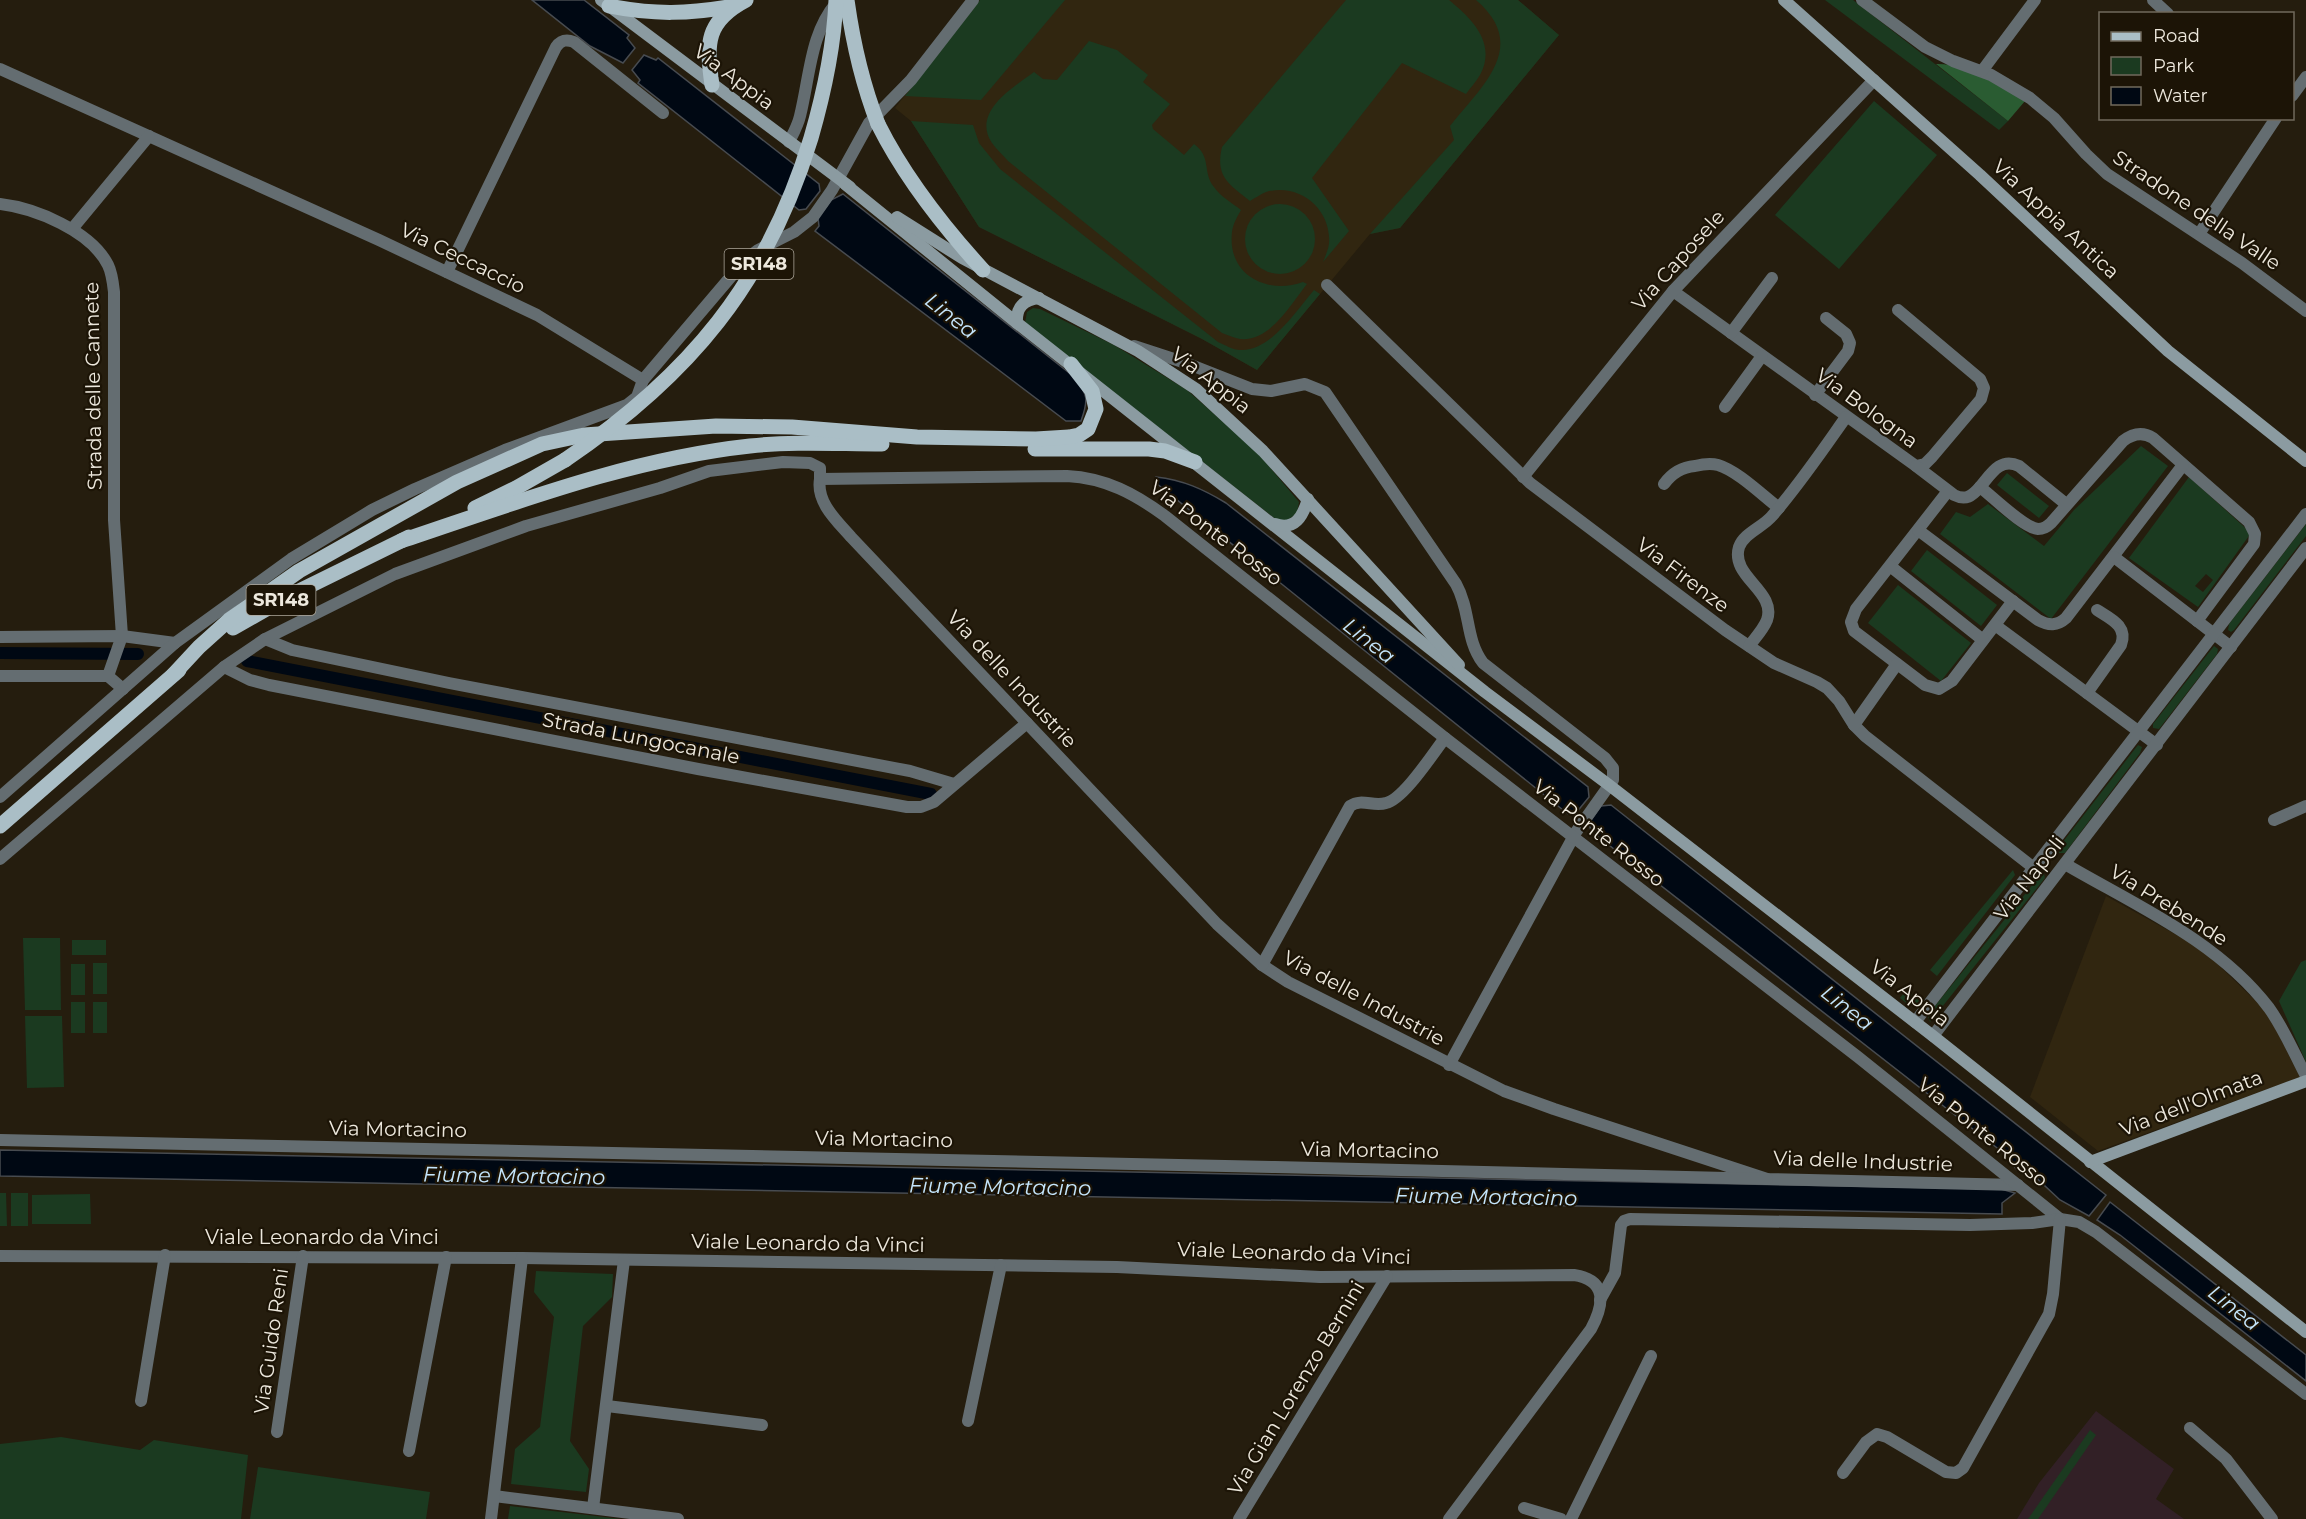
<svg xmlns="http://www.w3.org/2000/svg" width="2306" height="1519" font-family="Montserrat,sans-serif">
	<style>
		.built { fill: #312610 }
		.education { fill: #322026 }
		.green { fill: #1b3a20; fill-rule: evenodd }
		.forest { fill: #2a5c32 }
		.water { fill: #000813; stroke: #474b50; stroke-width: 1.5 }
		.lines { fill: none; stroke-linecap: round; stroke-linejoin: round }
		.canal { stroke: #000813; stroke-width: 12 }
		.street { stroke: #646d71; stroke-width: 12 }
		.secondary { stroke: #8b9ba1; stroke-width: 12 }
		.primary { stroke: #aabec6; stroke-width: 15 }
		.primary-bridge { stroke: #aabec6; stroke-width: 15 }
		.labels { text-anchor: middle; stroke-width: 4.5; stroke-linejoin: round; paint-order: stroke }
		.shield { fill: #1c1406; stroke: #aea89c; stroke-width: 1.5 }
		.shield-label { font-size: 18px; font-weight: bold; fill: #ede8dd }
		.street-label { font-size: 20px; fill: #ede8dd; stroke: #1c1406 }
		.water-label { font-size: 21px; font-style: italic; fill: #c5e6fd; stroke: #1c1406 }
	</style>
	<rect width="100%" height="100%" fill="#251d0e"/>
	<g class="built">
		<polygon points="980,0 1518,0 1559,35 1400,228 1370,234 1257,370 1202,339 979,227 911,121 895,108"/>
		<polygon points="2106,896 2202,949 2267,1012 2300,1077 2098,1151 2030,1097"/>
	</g>
	<polygon class="education" points="2096,1411 2174,1469 2156,1499 2184,1519 2017,1519 2039,1483"/>
	<g class="green">
		<polygon points="980,0 1065,0 981,100 905,96"/>
		<path d="M 1346,0 L 1449,0 C 1472,19 1497,43 1480,75 C 1476,82 1470,88 1466,94 L 1402,63 L 1312,178 L 1349,231 L 1323,262 C 1325,257 1328,250 1329,244 C 1332,210 1300,182 1266,192 C 1261,194 1255,198 1250,201 C 1229,184 1215,177 1222,147 Z"/>
		<path d="M 1476,0 L 1518,0 L 1559,35 L 1400,228 L 1370,234 L 1454,140 L 1450,126 C 1482,86 1530,46 1476,0 Z"/>
		<polygon points="1825,0 1853,0 2008,121 1999,130"/>
		<path d="M 1089,41 L 1117,50 L 1148,75 L 1143,82 L 1170,104 L 1152,125 L 1153,129 L 1184,155 L 1194,144 C 1212,157 1202,172 1214,187 C 1220,196 1232,203 1241,210 C 1237,217 1233,224 1232,232 C 1227,275 1267,295 1303,282 L 1307,284 C 1291,304 1270,342 1240,339 C 1235,338 1228,335 1222,333 L 1008,161 C 1003,155 996,149 992,143 C 971,112 1014,87 1034,72 L 1043,79 L 1057,80 Z"/>
		<polygon points="1874,101 1937,155 1839,269 1775,215"/>
		<path d="M 911,121 L 973,125 L 979,143 L 1000,169 L 1218,342 C 1225,345 1233,350 1240,350 C 1270,352 1296,311 1314,290 L 1320,294 L 1257,370 L 1202,339 L 979,227 Z"/>
		<circle cx="1280" cy="239" r="35"/>
		<polygon points="1033,308 1040,309 1114,345 1187,390 1257,452 1299,502 1297,513 1288,520 1278,521 1025,323 1027,312"/>
		<polygon points="2141,446 2168,466 2051,619 1940,534 1956,512 1970,517 1988,504 2044,546 2074,510"/>
		<polygon points="2007,473 2049,506 2039,518 1997,485"/>
		<path d="M 2189,477 L 2251,533 L 2198,607 L 2129,558 ZM 2206,574 L 2213,580 L 2203,592 L 2195,586 Z"/>
		<polygon points="2306,524 2306,536 2234,630 2231,632 2228,630 2229,624"/>
		<polygon points="1927,550 1997,605 1981,626 1911,571"/>
		<polygon points="1898,585 1971,643 1941,681 1868,623"/>
		<polygon points="2214,646 2218,649 2217,654 2159,729 2153,728 2153,724"/>
		<polygon points="2138,745 2142,747 2140,753 2065,853 2059,853 2059,847"/>
		<polygon points="2013,870 2015,875 1937,976 1930,970"/>
		<polygon points="2042,873 2044,874 2045,878 1930,1022 1928,1017 1930,1012"/>
		<polygon points="23,938 60,938 61,1010 25,1010"/>
		<rect x="72" y="940" width="34" height="15"/>
		<polygon points="2306,960 2306,1062 2279,1001 2301,962"/>
		<polygon points="107,963 107,994 93,994 93,963"/>
		<rect x="71" y="964" width="14" height="31"/>
		<polygon points="1906,990 1920,1001 1917,1005 1910,1006 1900,998"/>
		<rect x="71" y="1002" width="14" height="31"/>
		<rect x="93" y="1002" width="14" height="31"/>
		<polygon points="25,1016 62,1016 64,1087 27,1088"/>
		<polygon points="0,1193 6,1193 7,1226 0,1226"/>
		<rect x="11" y="1193" width="17" height="33"/>
		<polygon points="90,1194 91,1224 32,1224 32,1195"/>
		<polygon points="536,1271 613,1274 612,1297 583,1326 570,1441 589,1469 586,1492 511,1484 515,1449 540,1427 554,1317 534,1292"/>
		<polygon points="2090,1430 2096,1435 2038,1519 2028,1519"/>
		<polygon points="61,1437 140,1450 154,1440 248,1455 241,1519 0,1519 0,1444"/>
		<polygon points="258,1467 430,1492 426,1519 250,1519"/>
		<polygon points="510,1506 621,1519 508,1519"/>
	</g>
	<path class="forest" d="M 1936,64 C 1968,63 1999,86 2025,101 L 2008,121 Z"/>
	<g class="water">
		<polygon points="532,0 584,0 629,35 627,38 635,48 623,63 590,46"/>
		<polygon points="644,55 656,60 658,58 819,184 820,191 806,209 799,210 638,83 640,80 632,70"/>
		<path d="M 843,194 L 1073,376 C 1088,394 1089,399 1081,421 L 1066,421 L 815,231 L 819,226 L 818,218 L 831,200 Z"/>
		<path d="M 1156,477 C 1183,480 1203,489 1226,503 L 1588,787 L 1589,797 L 1576,813 L 1568,814 L 1156,483 Z"/>
		<polygon points="1611,805 2106,1195 2089,1216 2060,1200 2030,1172 2027,1176 2017,1170 2001,1151 1591,831 1589,823 1601,806"/>
		<polygon points="0,1150 2001,1189 2015,1193 2002,1203 2002,1214 0,1176"/>
		<polygon points="2110,1202 2306,1355 2306,1381 2120,1235 2097,1220"/>
	</g>
	<g class="lines">
		<g class="canal">
			<polyline points="0,653 138,654"/>
			<polyline points="247,661 931,794"/>
		</g>
		<g class="street">
			<polyline points="1862,0 1925,47 1953,61 1991,75 2030,98 2054,118 2086,154 2107,174 2242,263 2306,311"/>
			<polyline points="2153,0 2168,14"/>
			<polyline points="0,69 379,240 537,315 643,380 745,260 758,250 794,232 813,217 832,190 869,123 911,80 973,0"/>
			<polyline points="1982,71 2035,0"/>
			<polyline points="2292,96 2306,77"/>
			<path d="M 789,142 C 793,134 798,125 800,116 C 810,76 810,32 838,1"/>
			<path d="M 0,204 C 35,208 91,231 108,265 C 112,273 113,283 114,292 L 114,520 L 122,636 L 108,676"/>
			<polyline points="72,229 149,136"/>
			<polyline points="2199,234 2276,118"/>
			<path d="M 447,272 L 556,47 C 561,40 566,39 574,42 L 663,113"/>
			<polyline points="1327,285 1530,483 1725,630 1774,663 1817,682 1827,688 1839,701 1854,725 1865,736 2034,868"/>
			<polyline points="1673,291 1916,466 1925,464 1932,457 1981,399 1984,388 1980,379 1898,310"/>
			<polyline points="1731,333 1772,278"/>
			<path d="M 1134,346 L 1186,363 L 1252,389 L 1271,391 L 1305,384 L 1325,392 L 1456,584 C 1471,611 1465,639 1483,663 L 1605,758 L 1613,768 L 1613,780 L 1576,832 L 1449,1065"/>
			<polyline points="1815,395 1848,351 1850,343 1846,334 1826,318"/>
			<polyline points="1725,407 1762,356"/>
			<path d="M 1916,466 L 1954,495 C 1966,501 1972,496 1980,487"/>
			<polyline points="1523,477 1673,291 1874,80"/>
			<path d="M 820,479 C 816,502 836,520 851,537 L 1217,924 L 1262,965 L 1288,982 L 1504,1091 L 1554,1109 L 1767,1179 L 2018,1185"/>
			<path d="M 1664,484 C 1672,473 1682,467 1695,466 C 1703,464 1711,463 1718,465 C 1738,471 1763,496 1779,508"/>
			<polyline points="1948,491 1856,609 1851,622 1854,631 1925,685 1939,689 1952,681 2013,601"/>
			<path d="M 2066,504 L 2019,466 C 2000,457 1991,474 1980,487 C 1993,497 2024,528 2038,529 C 2044,529 2047,527 2051,523 L 2123,441 C 2132,434 2142,431 2153,438 L 2249,522 L 2255,534 L 2254,544 L 2197,621"/>
			<path d="M 1918,530 L 2038,620 C 2049,626 2057,626 2066,618 L 2183,465"/>
			<polyline points="2114,557 2231,647"/>
			<polyline points="1890,566 1983,640"/>
			<polyline points="1995,625 2157,745"/>
			<polyline points="0,637 122,636 175,643"/>
			<polyline points="265,639 292,650 449,683 910,771 954,784"/>
			<path d="M 1749,646 C 1755,638 1763,630 1767,620 C 1777,591 1730,577 1739,547 C 1744,533 1763,527 1772,516 C 1799,485 1822,451 1846,417"/>
			<polyline points="224,667 250,680 269,685 698,769 907,807 921,807 934,802 1027,723"/>
			<polyline points="0,676 108,676 123,689"/>
			<path d="M 2087,693 L 2121,645 C 2128,626 2111,619 2097,610"/>
			<polyline points="1854,725 1897,664"/>
			<polyline points="0,797 175,643 291,559 372,510 415,489 505,450 627,405 637,397 643,380"/>
			<polyline points="2274,820 2306,806"/>
			<path d="M 0,859 L 224,667 L 265,639 L 395,574 L 526,526 L 660,488 L 709,471 L 783,462 L 810,463 L 820,468 L 820,479 L 1067,476 C 1106,478 1135,494 1165,516 L 1445,738 L 1858,1057 L 2060,1219 L 2079,1222 L 2096,1232 L 2306,1394"/>
			<path d="M 2065,864 C 2135,905 2218,941 2269,1008 C 2284,1029 2294,1053 2306,1076"/>
			<path d="M 1262,965 L 1350,806 C 1362,798 1373,807 1386,803 C 1404,799 1433,753 1445,738"/>
			<polyline points="1915,1022 2306,514"/>
			<polyline points="1933,1036 2306,548"/>
			<polyline points="0,1140 1275,1167 1767,1179"/>
			<path d="M 0,1256 L 522,1258 L 1117,1267 L 1320,1277 L 1574,1275 C 1608,1280 1604,1305 1591,1329 L 1449,1519"/>
			<polyline points="1600,1300 1615,1273 1621,1225 1624,1221 1630,1219 1970,1225 2032,1223 2060,1219"/>
			<polyline points="141,1401 165,1255"/>
			<polyline points="607,1406 762,1425"/>
			<polyline points="968,1421 1001,1265"/>
			<polyline points="2190,1428 2226,1459 2272,1519"/>
			<polyline points="277,1432 303,1256"/>
			<polyline points="409,1451 446,1257"/>
			<polyline points="1843,1473 1866,1442 1877,1434 1887,1437 1946,1472 1956,1473 1963,1468 2049,1314 2053,1294 2060,1219"/>
			<polyline points="494,1496 678,1519"/>
			<polyline points="593,1508 624,1260"/>
			<polyline points="1524,1508 1561,1519"/>
			<polyline points="491,1519 522,1258"/>
			<polyline points="1239,1519 1387,1276"/>
			<polyline points="1571,1519 1651,1356"/>
		</g>
		<g class="secondary">
			<polyline points="601,0 850,187"/>
			<polyline points="1784,0 1980,175 2168,351 2306,461"/>
			<polyline points="845,184 1017,323 1485,692 1609,785 1933,1036 2306,1332"/>
			<polyline points="897,217 962,258 1138,351 1196,389 1263,451 1459,665"/>
			<path d="M 1017,323 C 1016,308 1023,300 1039,298"/>
			<path d="M 1275,524 C 1295,531 1303,516 1308,499"/>
			<polyline points="2090,1162 2306,1081"/>
		</g>
		<g class="primary">
			<path d="M 609,6 C 654,15 689,14 734,6"/>
			<path d="M 712,85 C 706,43 706,21 746,0"/>
			<path d="M 878,124 C 905,178 942,225 983,270"/>
			<polyline points="1035,449 1149,449 1165,451 1195,462"/>
			<polyline points="475,508 516,488 565,460"/>
			<path d="M 401,541 C 515,503 630,459 750,446 C 794,441 838,444 882,444"/>
			<polyline points="233,628 289,596 409,537"/>
			<polyline points="173,675 199,647 229,620 299,571 457,482 542,444 584,435 716,426 792,427 917,437 1036,439 1069,437 1079,435 1088,429 1096,409 1092,391 1071,364"/>
			<polyline points="0,826 179,670"/>
		</g>
		<g class="primary-bridge">
			<path d="M 847,0 C 853,43 862,83 878,124"/>
			<path d="M 565,460 C 689,376 767,283 811,138 C 824,93 834,47 836,0"/>
		</g>
	</g>
	<g class="labels">
		<g class="shield">
			<rect x="724.5" y="249" width="69" height="30" rx="4.5"/>
			<rect x="246.5" y="585" width="69" height="30" rx="4.5"/>
		</g>
		<g class="shield-label">
			<text x="759" y="270">SR148</text>
			<text x="281" y="606">SR148</text>
		</g>
		<g class="street-label">
			<text transform="translate(734 77) rotate(37)" y="7">Via Appia</text>
			<text transform="translate(2197 210) rotate(34)" y="7">Stradone della Valle</text>
			<text transform="translate(2056 219) rotate(43)" y="7">Via Appia Antica</text>
			<text transform="translate(463 258) rotate(26)" y="7">Via Ceccaccio</text>
			<text transform="translate(1678 260) rotate(-48)" y="7">Via Caposele</text>
			<text transform="translate(1211 380) rotate(38)" y="7">Via Appia</text>
			<text transform="translate(93 386) rotate(-91)" y="7">Strada delle Cannete</text>
			<text transform="translate(1867 408) rotate(36)" y="7">Via Bologna</text>
			<text transform="translate(1216 533) rotate(37)" y="7">Via Ponte Rosso</text>
			<text transform="translate(1683 575) rotate(37)" y="7">Via Firenze</text>
			<text transform="translate(1012 679) rotate(47)" y="7">Via delle Industrie</text>
			<text transform="translate(641 738) rotate(11)" y="7">Strada Lungocanale</text>
			<text transform="translate(1599 833) rotate(38)" y="7">Via Ponte Rosso</text>
			<text transform="translate(2029 878) rotate(-52)" y="7">Via Napoli</text>
			<text transform="translate(2169 905) rotate(32)" y="7">Via Prebende</text>
			<text transform="translate(1910 993) rotate(38)" y="7">Via Appia</text>
			<text transform="translate(1364 998) rotate(28)" y="7">Via delle Industrie</text>
			<text transform="translate(2191 1103) rotate(-21)" y="7">Via dell'Olmata</text>
			<text transform="translate(398 1129) rotate(1)" y="7">Via Mortacino</text>
			<text transform="translate(1983 1132) rotate(39)" y="7">Via Ponte Rosso</text>
			<text transform="translate(884 1139) rotate(1)" y="7">Via Mortacino</text>
			<text transform="translate(1370 1150) rotate(1)" y="7">Via Mortacino</text>
			<text transform="translate(1863 1161) rotate(2)" y="7">Via delle Industrie</text>
			<text x="322" y="1244">Viale Leonardo da Vinci</text>
			<text transform="translate(808 1243) rotate(1)" y="7">Viale Leonardo da Vinci</text>
			<text transform="translate(1294 1253) rotate(2)" y="7">Viale Leonardo da Vinci</text>
			<text transform="translate(271 1341) rotate(-82)" y="7">Via Guido Reni</text>
			<text transform="translate(1296 1388) rotate(-59)" y="7">Via Gian Lorenzo Bernini</text>
		</g>
		<g class="water-label">
			<text transform="translate(951 316) rotate(38)" y="7">Linea</text>
			<text transform="translate(1369 641) rotate(38)" y="7">Linea</text>
			<text transform="translate(1847 1008) rotate(38)" y="7">Linea</text>
			<text transform="translate(514 1176) rotate(1)" y="7">Fiume Mortacino</text>
			<text transform="translate(1000 1187) rotate(1)" y="7">Fiume Mortacino</text>
			<text transform="translate(1486 1197) rotate(1)" y="7">Fiume Mortacino</text>
			<text transform="translate(2234 1308) rotate(38)" y="7">Linea</text>
		</g>
	</g>
	<rect x="2099" y="12" width="195" height="108" fill="#1c1406" stroke="#70695c" stroke-width="1.5"/>
	<rect x="2111" y="32" width="30" height="9" fill="#aabec6" stroke="#70695c" stroke-width="1.5"/>
	<text x="2153" y="42" font-size="18" fill="#ede8dd">Road</text>
	<rect x="2111" y="57" width="30" height="18" fill="#1b3a20" stroke="#70695c" stroke-width="1.5"/>
	<text x="2153" y="72" font-size="18" fill="#ede8dd">Park</text>
	<rect x="2111" y="87" width="30" height="18" fill="#000813" stroke="#70695c" stroke-width="1.5"/>
	<text x="2153" y="102" font-size="18" fill="#ede8dd">Water</text>
</svg>
